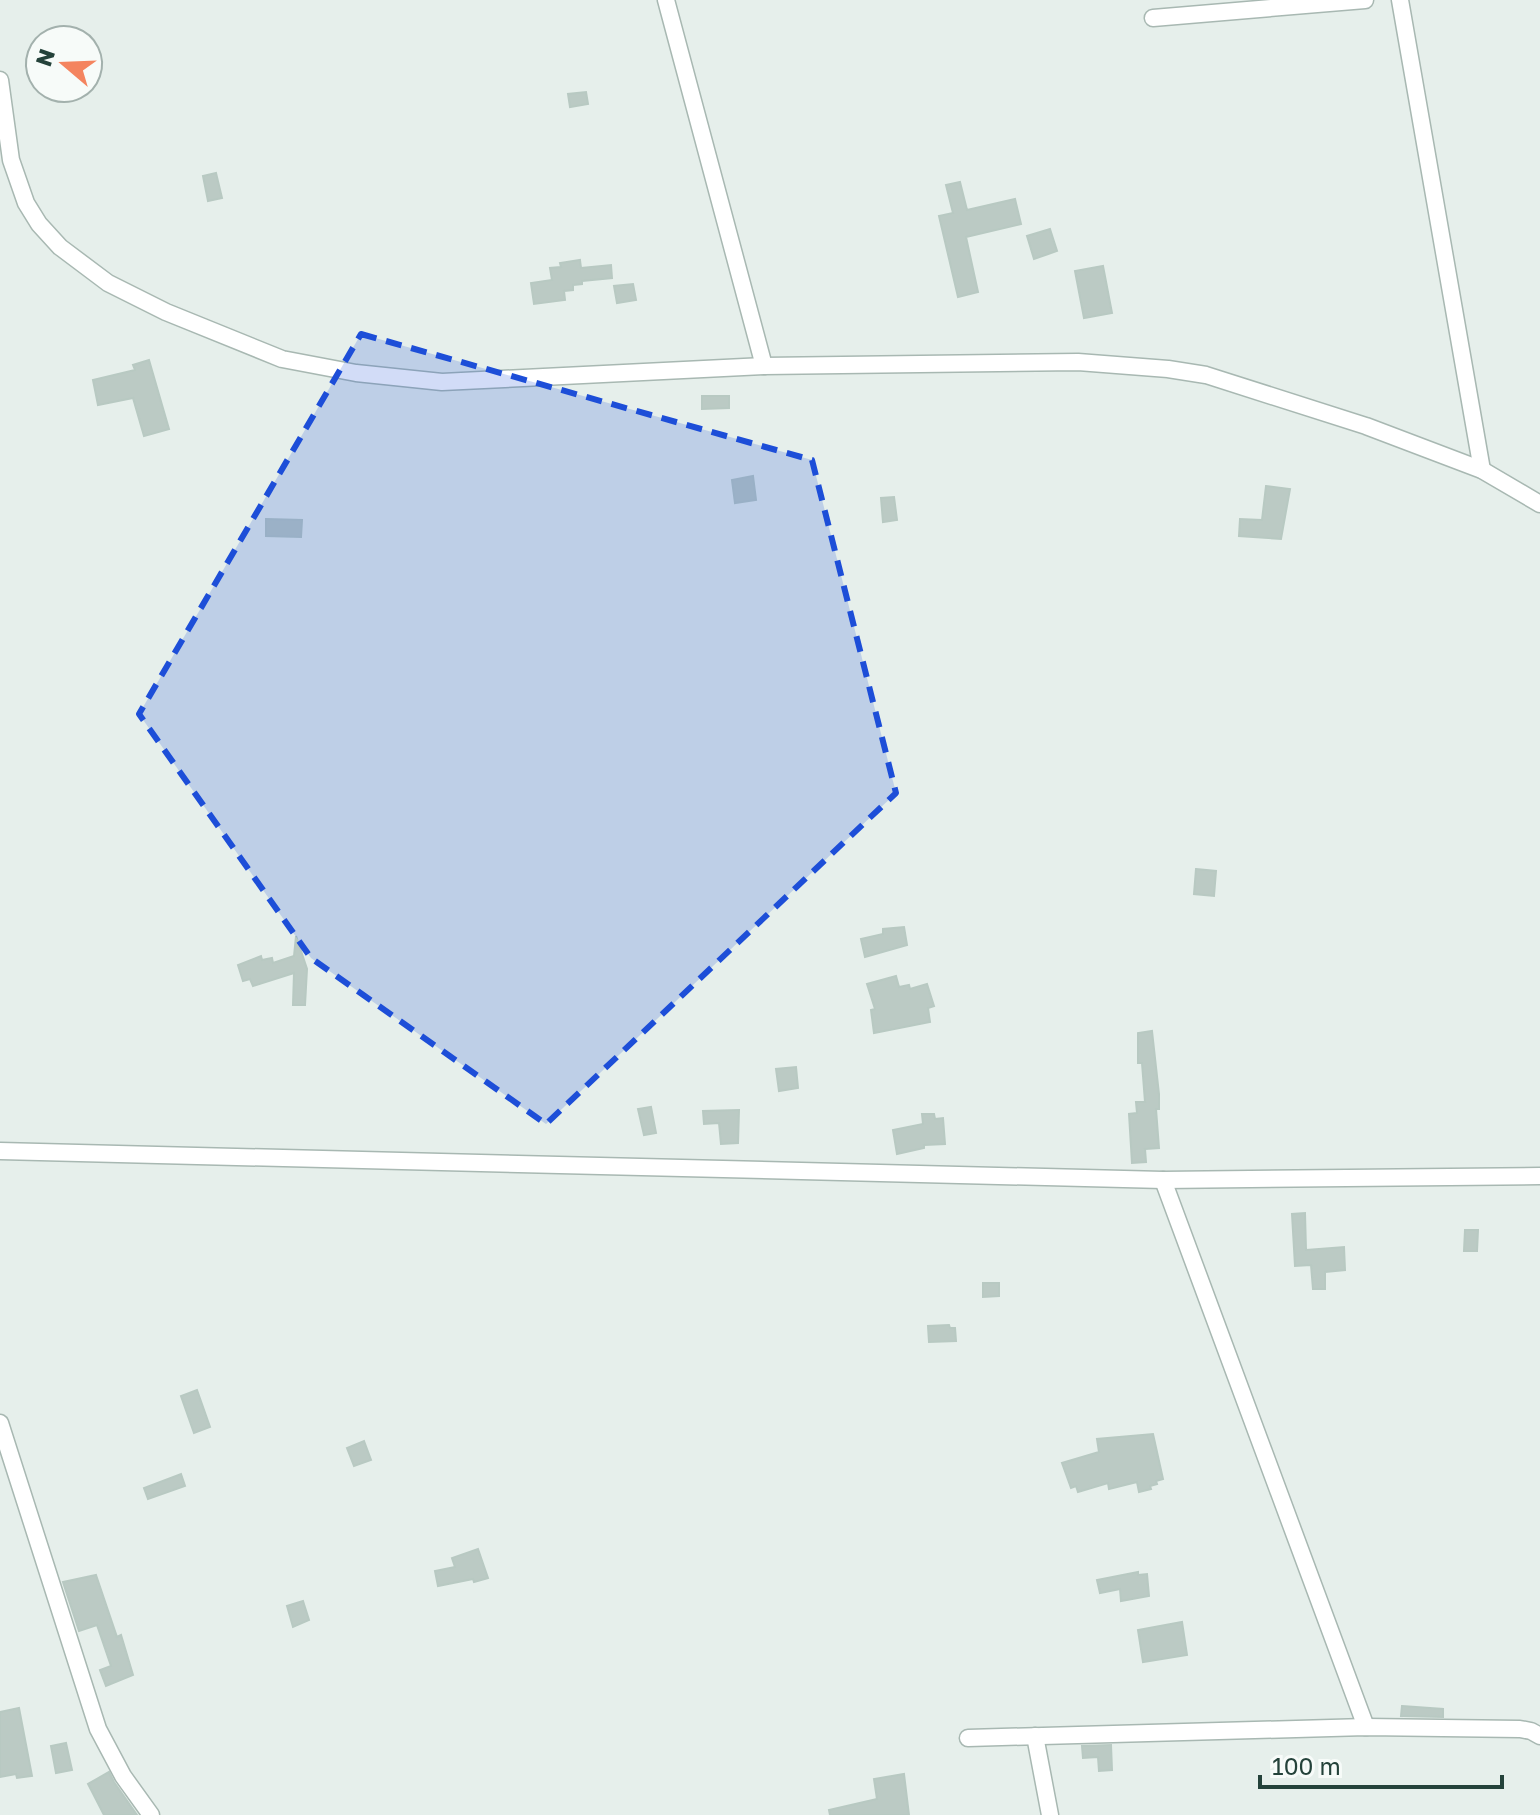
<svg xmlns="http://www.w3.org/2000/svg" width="1540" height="1815" font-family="'Golos Text',sans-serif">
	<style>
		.building { fill: #bbcac4; stroke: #b8c9c2; stroke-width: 2 }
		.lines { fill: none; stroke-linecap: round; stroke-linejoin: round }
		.street-casing { stroke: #a8b8b2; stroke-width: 19 }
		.street { stroke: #fff; stroke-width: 16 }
		.marked { fill: #1d4ed8; fill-opacity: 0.2; stroke: #1d4ed8; stroke-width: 6; stroke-dasharray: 16 10; stroke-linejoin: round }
	</style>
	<rect width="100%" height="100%" fill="#e6efeb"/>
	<g class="building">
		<polygon points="586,92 588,104 570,107 568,94"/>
		<polygon points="216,173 222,198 208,201 203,176"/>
		<polygon points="960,182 967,210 1015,199 1021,224 966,237 978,292 958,297 939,216 953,213 946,185"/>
		<polygon points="1050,229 1057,251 1034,259 1027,236"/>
		<polygon points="580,260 581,268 611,265 612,278 582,281 582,284 573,285 573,290 564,291 565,300 534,304 531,283 552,280 550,268 561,267 560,263"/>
		<polygon points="1103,266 1112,313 1084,318 1075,271"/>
		<polygon points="633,284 636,300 617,303 614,286"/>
		<polygon points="149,360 169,429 144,436 133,398 98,405 93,380 135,370 133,365"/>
		<polygon points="702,396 729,396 729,408 702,409"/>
		<polygon points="753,476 756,500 735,503 732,480"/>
		<polygon points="1266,486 1290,489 1281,539 1239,536 1240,519 1262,520"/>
		<polygon points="894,497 897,520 883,522 881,498"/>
		<polygon points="266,519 302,520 301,537 266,536"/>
		<polygon points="1196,869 1216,871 1214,896 1194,894"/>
		<polygon points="904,927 907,945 865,957 861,939 883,934 883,929"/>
		<polygon points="296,936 307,969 305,1005 293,1005 294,973 253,986 250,979 243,981 238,965 261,956 262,960 272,958 273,963 294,956"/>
		<polygon points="896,976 899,987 909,985 910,989 927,984 934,1006 928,1008 930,1022 874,1033 871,1010 875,1009 867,984"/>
		<polygon points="1152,1031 1159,1094 1159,1109 1156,1109 1159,1148 1145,1149 1146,1162 1132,1163 1129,1114 1137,1113 1136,1102 1145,1102 1142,1063 1138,1063 1138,1033"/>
		<polygon points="796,1067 798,1088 779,1091 776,1069"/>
		<polygon points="651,1107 656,1133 644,1135 638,1109"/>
		<polygon points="739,1110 738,1143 721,1144 719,1123 704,1124 703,1111"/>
		<polygon points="922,1114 934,1114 935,1119 943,1118 945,1144 924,1145 924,1148 897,1154 893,1130 923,1124"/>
		<polygon points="1305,1213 1306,1250 1344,1247 1345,1270 1325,1272 1325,1289 1313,1289 1311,1265 1295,1266 1292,1214"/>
		<polygon points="1465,1230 1478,1230 1477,1251 1464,1251"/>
		<polygon points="983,1283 999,1283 999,1296 983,1297"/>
		<polygon points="949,1325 950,1328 955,1328 956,1341 929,1342 928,1326"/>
		<polygon points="197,1390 210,1427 194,1433 181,1396"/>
		<polygon points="1153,1434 1163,1479 1156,1481 1157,1484 1150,1486 1151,1489 1139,1492 1137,1482 1109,1489 1108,1483 1078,1492 1076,1486 1071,1488 1062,1463 1099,1452 1097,1439"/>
		<polygon points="364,1441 371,1460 354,1466 347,1448"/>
		<polygon points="181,1474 185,1486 148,1499 144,1488"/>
		<polygon points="478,1549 488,1578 474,1582 473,1579 438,1586 435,1571 455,1567 452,1558"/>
		<polygon points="1138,1572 1138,1575 1147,1574 1149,1596 1121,1601 1120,1589 1100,1593 1097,1580"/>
		<polygon points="96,1575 117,1637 121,1635 133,1675 106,1686 100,1670 111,1666 97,1625 79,1631 63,1582"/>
		<polygon points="303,1601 309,1620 293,1627 287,1606"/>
		<polygon points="1182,1622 1187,1655 1143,1662 1138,1630"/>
		<polygon points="1402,1706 1443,1709 1443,1717 1401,1716"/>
		<polygon points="19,1708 32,1776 17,1778 16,1774 0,1777 0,1712"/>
		<polygon points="66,1743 72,1770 56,1773 51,1746"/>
		<polygon points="1111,1745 1112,1770 1099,1771 1098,1757 1083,1758 1082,1746"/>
		<polygon points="109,1772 114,1782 137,1815 104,1815 88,1784"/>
		<polygon points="904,1774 909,1815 830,1815 829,1810 877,1799 874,1779"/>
	</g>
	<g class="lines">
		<g class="street-casing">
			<g id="street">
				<polyline points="666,0 764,366"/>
				<polyline points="1400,0 1482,470"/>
				<polyline points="1153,18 1365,0"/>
				<polyline points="0,80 11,160 26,203 39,224 60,247 108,283 166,312 282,359 356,373 442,382 764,366 1078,362 1168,369 1206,375 1366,426 1482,470 1540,504"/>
				<polyline points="0,1151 1163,1180 1540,1176"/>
				<polyline points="1163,1180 1366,1727"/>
				<polyline points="0,1423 98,1729 123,1776 151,1815"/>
				<polyline points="1035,1736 1050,1815"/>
				<polyline points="968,1738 1366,1727 1520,1729 1531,1731 1540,1736"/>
			</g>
		</g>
		<use href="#street" class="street"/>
	</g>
	<path class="marked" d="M 361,334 L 812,460 L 896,793 L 546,1124 L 311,958 L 139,714 Z"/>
	<g transform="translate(64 64) rotate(289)"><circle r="38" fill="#f7fbf9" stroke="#a3b1ad" stroke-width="2"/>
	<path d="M0-6L14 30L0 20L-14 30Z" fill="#f4845f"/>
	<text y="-12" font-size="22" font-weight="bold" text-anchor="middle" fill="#24423a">N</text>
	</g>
	<path d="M1260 1775v12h242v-12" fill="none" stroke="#24423a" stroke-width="4"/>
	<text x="1272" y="1775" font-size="24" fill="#24423a" stroke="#f7fbf9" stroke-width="6" paint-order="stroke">100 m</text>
</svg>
